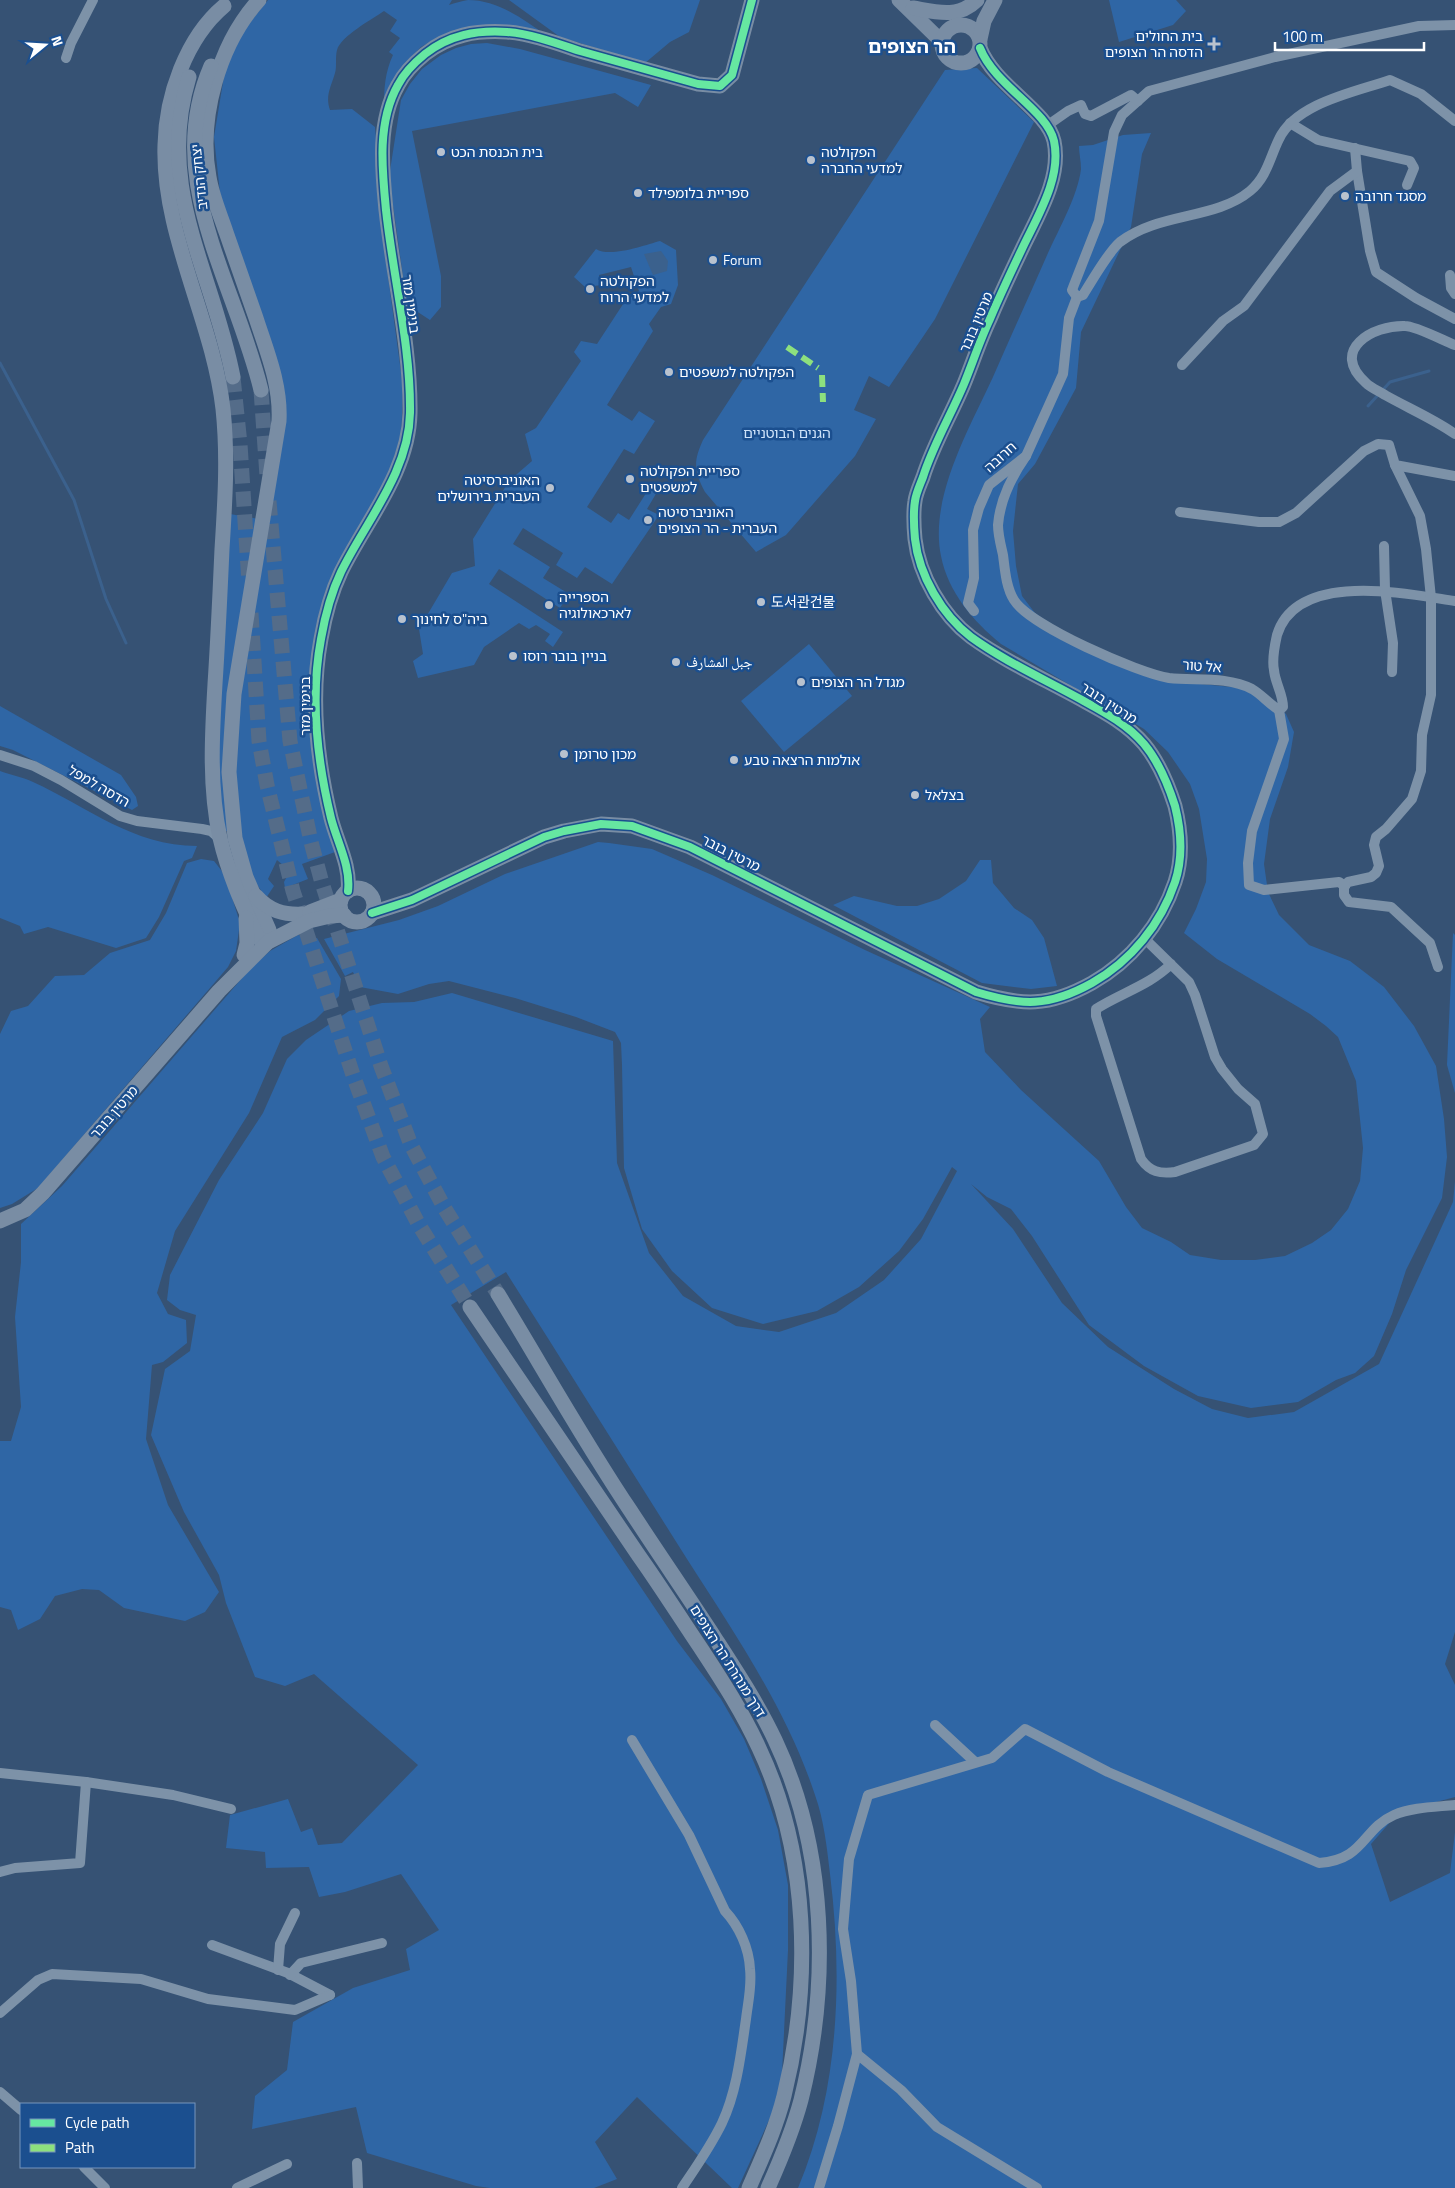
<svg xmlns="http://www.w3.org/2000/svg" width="1455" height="2188" font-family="'Titillium Web','Noto Naskh Arabic','Noto Sans KR','Noto Sans Hebrew',sans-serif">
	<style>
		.green { fill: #2f66a5 }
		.water { fill: #3b618d }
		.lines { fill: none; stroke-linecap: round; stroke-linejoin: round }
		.stream { stroke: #3b618d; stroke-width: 3 }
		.secondary-tunnel { stroke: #546c89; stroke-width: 15; stroke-dasharray: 15 8; stroke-linecap: butt }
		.street { stroke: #7d92a8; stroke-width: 10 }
		.secondary { stroke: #798da4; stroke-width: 15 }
		.quiet { stroke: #8de07e; stroke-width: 6; stroke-dasharray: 12 6; stroke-linecap: butt }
		.cycleway-casing { stroke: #1b4f8f; stroke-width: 11 }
		.cycleway { stroke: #66e7a1; stroke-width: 8 }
		.poi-dot { fill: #b9c2ce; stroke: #1b4f8f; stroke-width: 2 }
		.labels { text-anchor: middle; stroke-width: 5; stroke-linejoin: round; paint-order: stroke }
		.poi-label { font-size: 14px; fill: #fff; stroke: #1b4f8f; text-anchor: start }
		.street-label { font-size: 14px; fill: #fff; stroke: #1b4f8f }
		.park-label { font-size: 14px; fill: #cfe3fa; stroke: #1b4f8f }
		.district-label { font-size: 19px; font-weight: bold; fill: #fff; stroke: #1b4f8f }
	</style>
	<rect width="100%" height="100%" fill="#365274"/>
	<g class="green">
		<path d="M 268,0 L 452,0 L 449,5 C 455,3 461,1 468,0 C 498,0 525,20 547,36 L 438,37 L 421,47 L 406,62 L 384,107 C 384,88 385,72 393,55 L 389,52 L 400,38 L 390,31 L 397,20 L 384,11 C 371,20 341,36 337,50 C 335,58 337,66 335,73 C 331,87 325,96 330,110 L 352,109 L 375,127 L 388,276 L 403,387 L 401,443 L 314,653 L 335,852 L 302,864 L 308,879 L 285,888 L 284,882 L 290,871 L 277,860 L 268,879 L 274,886 L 266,898 L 254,880 L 246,857 L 239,823 L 235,780 L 239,688 L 285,419 L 220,193 L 214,137 L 224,76 L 231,55 L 244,30 Z"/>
		<polygon points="509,0 700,0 689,32 670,42 645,63 560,37"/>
		<polygon points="1109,0 1176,0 1186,11 1173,25 1119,42"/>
		<polygon points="487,43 520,49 651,85 638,107 615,93 412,131 441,276 441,307 430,320 407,305 389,177 401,100 410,84 422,69 441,55 456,48 471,44"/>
		<path d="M 977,68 L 1034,122 L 935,319 L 889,387 L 869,376 L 854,410 L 876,419 L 855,456 L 786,535 L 756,552 L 705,492 C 694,471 693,462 703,440 L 945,70 Z"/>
		<path d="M 1151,133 L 1142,154 L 1131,227 L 1081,332 L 1076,388 L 1035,464 L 1018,484 L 1013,531 L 1016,566 L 1022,596 L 1035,613 L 1066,634 L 1169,681 L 1242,688 L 1269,700 L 1286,714 L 1294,732 L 1288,767 L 1270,819 L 1264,864 L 1268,892 L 1279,915 L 1309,945 L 1350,961 L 1384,987 L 1414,1026 L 1436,1066 L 1444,1119 L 1447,1157 L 1442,1198 L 1406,1270 L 1392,1314 L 1374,1356 L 1355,1373 L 1336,1380 L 1298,1402 L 1251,1408 L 1198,1396 L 1144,1366 L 1089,1325 L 1032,1236 L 1011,1209 L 987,1197 L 971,1184 L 1013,1229 L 1062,1303 L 1108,1347 L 1174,1389 L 1212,1409 L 1248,1418 L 1294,1412 L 1379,1364 L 1453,1202 L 1455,1181 L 1455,1632 L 1445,1664 L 1455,1685 L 1455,1797 L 1399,1812 L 1371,1844 L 1390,1902 L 1450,1873 L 1455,1832 L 1455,2188 L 798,2188 C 839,2091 843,1978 830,1874 C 827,1848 824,1820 815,1795 C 787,1710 735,1634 687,1559 C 627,1464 567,1368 506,1272 L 451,1305 L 677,1641 L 721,1699 L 744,1739 L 761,1779 L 778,1830 L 788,1885 L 788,1950 L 781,2094 L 738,2188 L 732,2188 L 637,2097 L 595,2142 L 617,2179 L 594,2188 L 490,2188 L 476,2186 L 367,2153 L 356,2107 L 252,2129 L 255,2096 L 287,2070 L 293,2022 L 353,1988 L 410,1970 L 406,1949 L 439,1930 L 401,1874 L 345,1892 L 319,1897 L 309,1867 L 266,1868 L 265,1852 L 226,1848 L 230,1815 L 288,1799 L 301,1832 L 312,1828 L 318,1845 L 342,1843 L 418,1765 L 314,1674 L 285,1686 L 255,1677 L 226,1603 L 219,1575 L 184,1512 L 151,1435 L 165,1369 L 190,1351 L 196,1315 L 180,1310 L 167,1300 L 170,1275 L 219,1180 L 263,1113 L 287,1059 L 306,1040 L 349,1011 L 382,1003 L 414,1002 L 452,993 L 613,1041 L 617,1163 L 649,1253 L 683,1296 L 736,1326 L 779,1332 L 836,1313 L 884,1280 L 921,1239 L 957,1171 L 952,1167 L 923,1219 L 899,1251 L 859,1287 L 817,1311 L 763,1324 L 712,1308 L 672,1271 L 642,1229 L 624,1168 L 622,1065 L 621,1043 L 615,1032 L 576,1017 L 515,998 L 449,981 L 429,984 L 398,994 L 360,987 L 353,972 L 345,976 L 324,939 L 399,920 L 438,906 L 505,874 L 598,842 L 609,843 L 652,849 L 712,875 L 865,950 L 990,1007 L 980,1019 L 985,1052 L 1021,1090 L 1099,1161 L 1126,1207 L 1142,1228 L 1171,1242 L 1190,1255 L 1221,1260 L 1255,1260 L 1285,1256 L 1312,1243 L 1331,1230 L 1348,1209 L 1360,1181 L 1363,1148 L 1356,1081 L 1338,1037 L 1326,1026 L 1310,1014 L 1217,959 L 1184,933 L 1196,909 L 1206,882 L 1207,859 L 1199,809 L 1190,784 L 1168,752 L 1144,729 L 1001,644 C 973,621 948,592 941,556 C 929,498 969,429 993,377 C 1011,336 1030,294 1048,253 C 1059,229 1078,195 1081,169 C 1081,161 1079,153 1079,146 L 1093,145 L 1123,135 Z"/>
		<path d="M 660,241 L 676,250 L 678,285 L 671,304 L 661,307 L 649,324 L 653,331 L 607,405 L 632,421 L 639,411 L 655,421 L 634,454 L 624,449 L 587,507 L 611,523 L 618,513 L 629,520 L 650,487 L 657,492 L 647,509 L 659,515 L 612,584 L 585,567 L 577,578 L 556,565 L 563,553 L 523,528 L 513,544 L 550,567 L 543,578 L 569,594 L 560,608 L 499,569 L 489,584 L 563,632 L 553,647 L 545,641 L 550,634 L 536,625 L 529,629 L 519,623 L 484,647 L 474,665 L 418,678 L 413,661 L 423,654 L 419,629 L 452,573 L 475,566 L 473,539 L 509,481 L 532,461 L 525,434 L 536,428 L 581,361 L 574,352 L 581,341 L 597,344 L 629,295 L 639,291 L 631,267 L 599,275 L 602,285 L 585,287 L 574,277 L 596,249 C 610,258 645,245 660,241 Z"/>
		<polygon points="230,514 259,519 232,666 230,831 223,831 217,769"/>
		<polygon points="809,644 852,696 784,752 741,701"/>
		<polygon points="0,706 121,775 136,797 138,806 132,810 13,750 0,746"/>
		<path d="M 0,771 C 11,775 23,777 33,782 C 88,807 133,846 197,846 L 192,858 L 184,861 L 159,917 L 146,938 L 116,948 L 48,927 L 24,934 L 20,926 L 0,918 Z"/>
		<polygon points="201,859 214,861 225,875 240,923 236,951 228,967 38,1188 12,1204 0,1208 0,1034 11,1011 28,1006 55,976 84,975 110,953 150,940 166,913 187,863"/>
		<polygon points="980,860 991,860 993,883 1014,908 1032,920 1044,938 1057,986 1031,989 982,983 833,905 854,896 897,906 917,906 939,899 966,881"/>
		<polygon points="1453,933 1455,935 1455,1093 1447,1065"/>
		<polygon points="298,935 317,938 341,979 339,996 315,1020 282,1037 249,1113 175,1231 157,1293 168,1314 186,1320 187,1343 163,1362 152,1365 146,1439 168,1505 219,1592 205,1612 185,1621 124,1608 99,1590 82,1589 55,1596 40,1619 18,1630 11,1610 0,1607 0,1441 11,1441 21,1407 15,1317 21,1262 21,1224 62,1186 250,969 270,951"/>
	</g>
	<polygon class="water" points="661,251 668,261 667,271 653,275 644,254"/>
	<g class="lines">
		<g class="stream">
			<polyline points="0,363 74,500 106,599 126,643"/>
			<polyline points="1368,406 1390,382 1429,371"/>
		</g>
		<g class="secondary-tunnel">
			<polyline points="233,377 240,444 249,583"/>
			<polyline points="261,390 267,476"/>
			<polyline points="269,501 290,741 311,842 322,883 381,1066 411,1145 445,1209 498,1294"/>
			<polyline points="251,613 259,741 267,785 293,891 353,1075 383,1157 419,1225 470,1307"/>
		</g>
		<g class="street">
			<path d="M 1455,25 L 1419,26 L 1275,57 L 1149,91 L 1122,115 L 1114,132 L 1099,221 L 1072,290 L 1077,297 L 1083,295 C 1092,281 1108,252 1120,242 C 1159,212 1215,220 1250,191 C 1267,177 1270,157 1279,139 C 1296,103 1355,92 1390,80 L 1421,94 L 1455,121"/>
			<polyline points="66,58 71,43 93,0"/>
			<polyline points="1290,123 1318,140 1410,161 1414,168 1407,185"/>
			<polyline points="1048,125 1068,111 1081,105 1085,114 1091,116 1131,95 1138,101"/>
			<polyline points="1357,171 1370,251 1376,272 1416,298 1455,319"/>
			<polyline points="1450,275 1451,288 1455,294"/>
			<path d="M 1455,345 C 1444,341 1416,326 1405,326 C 1373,325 1329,350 1366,383 C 1371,388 1379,391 1385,395 C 1408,408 1434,419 1455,434"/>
			<polyline points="1182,365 1223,321 1244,306 1330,191 1357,171 1355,148"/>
			<path d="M 1026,456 C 1012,476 1000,500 998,525 C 998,535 1001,546 1003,555 C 1005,570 1006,587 1014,600 C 1030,626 1138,673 1169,678 C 1195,681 1227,676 1252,689 C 1261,694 1269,704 1279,710 L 1283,707 C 1283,694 1275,683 1274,670 C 1272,661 1275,644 1277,635 C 1297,570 1407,594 1455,601"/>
			<polyline points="1395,465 1420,516 1426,549 1431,598 1431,695 1422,735 1421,771 1412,799 1386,829 1376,837 1374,845 1379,866 1376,873 1371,877 1348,882 1344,887 1344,895 1349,902 1391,907 1430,943 1438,967"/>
			<polyline points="1180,512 1259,522 1279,522 1296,513 1364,451 1378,444 1389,445 1395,465 1455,476"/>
			<polyline points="1384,546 1385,590 1393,643 1392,672"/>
			<polyline points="974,611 968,603 974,578 973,530 979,508 989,485 1026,456 1063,374 1069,318 1077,297"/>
			<polyline points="1279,710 1284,739 1252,831 1248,863 1249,885 1264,890 1339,882 1345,886"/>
			<polyline points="0,755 34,766 61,780 120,816 137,821 202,829 211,831 221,840"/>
			<path d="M 1144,938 L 1189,982 L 1195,995 L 1215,1057 L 1222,1069 L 1238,1089 L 1255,1104 L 1263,1134 L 1254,1145 L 1175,1172 C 1160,1174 1150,1172 1141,1159 L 1096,1016 L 1096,1009 C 1121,993 1150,985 1171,964"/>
			<polyline points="935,1725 975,1762"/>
			<path d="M 632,1740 L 689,1835 L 725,1911 C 739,1926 749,1948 750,1969 C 752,1986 748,2002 746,2019 C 741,2053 737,2091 722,2123 C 711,2146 696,2167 682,2188"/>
			<polyline points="0,1773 86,1782 173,1795 231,1809"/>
			<polyline points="0,1872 15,1868 80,1863 86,1782"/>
			<polyline points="212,1945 288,1973 330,1995"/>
			<polyline points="278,1970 280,1944 295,1913"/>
			<polyline points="290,1975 301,1963 382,1943"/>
			<polyline points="0,2013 38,1980 52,1974 141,1979 208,1999 295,2010 330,1995"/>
			<polyline points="857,2054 901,2090 937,2127 1037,2188"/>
			<polyline points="0,2092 21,2110"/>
			<polyline points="357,2163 358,2188"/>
			<polyline points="84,2167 105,2188"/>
			<polyline points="237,2188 287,2164"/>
			<path d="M 819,2188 L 838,2126 L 857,2054 L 851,1981 L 843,1929 L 849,1859 L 868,1795 L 992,1758 L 1025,1729 L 1108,1772 L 1319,1863 C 1365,1860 1362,1829 1394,1815 C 1412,1807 1436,1807 1455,1805"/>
		</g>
		<g class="secondary">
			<path d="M 259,0 C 219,44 198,118 209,177 C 212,196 220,214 226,232 C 236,261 246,289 256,318 C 267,352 281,385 279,421 L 234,694 L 229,772 L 235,838 L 246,877 L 269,930 L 268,942"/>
			<polyline points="899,0 942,42"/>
			<path d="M 224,6 C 186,38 166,96 165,145 C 162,235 213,320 223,409 C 228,456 225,502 222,549 C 220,594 218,639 215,684 C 212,735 209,788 220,838 C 228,873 243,906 258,938 L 268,942"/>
			<path d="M 913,8 C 936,12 958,19 977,0"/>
			<circle cx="961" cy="44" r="19"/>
			<polyline points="980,39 984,21 995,0"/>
			<path d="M 211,66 C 162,179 235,282 261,390"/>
			<path d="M 189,77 C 155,189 213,272 233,377"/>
			<circle cx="357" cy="905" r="17"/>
			<path d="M 348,891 C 351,866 337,842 331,818 C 317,760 310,698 321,639 C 325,616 331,593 341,572 C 366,521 409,472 410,413 C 411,347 393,276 386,210 C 382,169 377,122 398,85 C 404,73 414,63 425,54 C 449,35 476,30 507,32 C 532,34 556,43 580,51 C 619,62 658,73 698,84 L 720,86 L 732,75 L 752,0"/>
			<path d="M 256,896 C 269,911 284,915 303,914"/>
			<polyline points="310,912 341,900"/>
			<path d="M 372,913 L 412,900 L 544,837 L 564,831 L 601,824 L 632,826 L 690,847 L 976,992 C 1022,1006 1049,1007 1092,983 C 1131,961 1161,924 1175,882 C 1183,858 1181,830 1175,806 C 1168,784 1159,762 1144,744 C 1127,724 1104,712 1082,700 C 1046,680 1004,661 971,637 C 942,615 919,575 915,539 C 914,528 913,513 915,501 C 916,493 920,485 923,477 C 933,445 951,415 964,384 C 973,362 980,340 990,319 C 1000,295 1011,272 1022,249 C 1037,217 1062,178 1054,141 C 1047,110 995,86 980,48"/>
			<polyline points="244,955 247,943 246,918"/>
			<polyline points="0,1221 25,1210 43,1193 219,991 268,942 309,921 330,916 344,915"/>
			<path d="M 498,1294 C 542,1366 583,1440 630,1510 C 658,1553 687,1595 715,1638 C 737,1672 758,1704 775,1740 C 827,1850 830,1984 801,2100 C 793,2130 781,2159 768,2188"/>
			<path d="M 470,1307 C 526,1390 583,1473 639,1556 C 661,1587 681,1619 702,1650 C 723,1682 743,1713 759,1748 C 809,1854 812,1983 784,2096 C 776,2128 762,2158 749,2188"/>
		</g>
		<g class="quiet">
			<polyline points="787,347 818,368"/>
			<polyline points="822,375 823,402"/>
		</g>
		<g class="cycleway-casing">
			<g id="cycleway">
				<path d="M 348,891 C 351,866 337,842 331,818 C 317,760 310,698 321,639 C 325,616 331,593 341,572 C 366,521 409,472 410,413 C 411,347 393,276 386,210 C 382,169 377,122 398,85 C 404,73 414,63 425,54 C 449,35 476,30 507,32 C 532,34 556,43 580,51 C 619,62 658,73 698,84 L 720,86 L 732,75 L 752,0"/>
				<path d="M 372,913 L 412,900 L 544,837 L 564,831 L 601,824 L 632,826 L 690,847 L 976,992 C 1022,1006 1049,1007 1092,983 C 1131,961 1161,924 1175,882 C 1183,858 1181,830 1175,806 C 1168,784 1159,762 1144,744 C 1127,724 1104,712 1082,700 C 1046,680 1004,661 971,637 C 942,615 919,575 915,539 C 914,528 913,513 915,501 C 916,493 920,485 923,477 C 933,445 951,415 964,384 C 973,362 980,340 990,319 C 1000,295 1011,272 1022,249 C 1037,217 1062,178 1054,141 C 1047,110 995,86 980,48"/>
			</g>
		</g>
		<use href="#cycleway" class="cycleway"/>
	</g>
	<g class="poi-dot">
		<path d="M1211.5 36.5h5v5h5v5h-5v5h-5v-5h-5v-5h5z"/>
		<circle cx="441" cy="152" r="5"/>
		<circle cx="811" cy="160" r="5"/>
		<circle cx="638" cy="193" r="5"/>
		<circle cx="1345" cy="196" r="5"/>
		<circle cx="713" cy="260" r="5"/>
		<circle cx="590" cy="289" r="5"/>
		<circle cx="669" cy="372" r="5"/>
		<circle cx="630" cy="479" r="5"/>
		<circle cx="550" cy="488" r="5"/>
		<circle cx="648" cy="520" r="5"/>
		<circle cx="761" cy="602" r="5"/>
		<circle cx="549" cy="605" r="5"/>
		<circle cx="402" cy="619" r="5"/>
		<circle cx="513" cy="656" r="5"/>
		<circle cx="676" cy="662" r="5"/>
		<circle cx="801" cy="682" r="5"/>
		<circle cx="564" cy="754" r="5"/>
		<circle cx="734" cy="760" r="5"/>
		<circle cx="915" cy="795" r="5"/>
	</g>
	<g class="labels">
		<g class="poi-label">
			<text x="1203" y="41" text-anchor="end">בית החולים<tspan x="1203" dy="16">הדסה הר הצופים</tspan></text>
			<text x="451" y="157">בית הכנסת הכט</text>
			<text x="821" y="157">הפקולטה<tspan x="821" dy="16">למדעי החברה</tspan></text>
			<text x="648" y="198">ספריית בלומפילד</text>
			<text x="1355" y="201">מסגד חרובה</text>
			<text x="723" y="265">Forum</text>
			<text x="600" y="286">הפקולטה<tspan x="600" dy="16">למדעי הרוח</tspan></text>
			<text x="679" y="377">הפקולטה למשפטים</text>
			<text x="640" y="476">ספריית הפקולטה<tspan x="640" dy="16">למשפטים</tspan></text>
			<text x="540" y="485" text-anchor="end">האוניברסיטה<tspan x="540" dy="16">העברית בירושלים</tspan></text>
			<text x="658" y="517">האוניברסיטה<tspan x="658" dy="16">העברית - הר הצופים</tspan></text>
			<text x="559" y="602">הספרייה<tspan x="559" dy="16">לארכאולוגיה</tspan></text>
			<text x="771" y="607">도서관건물</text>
			<text x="412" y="624">ביה"ס לחינוך</text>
			<text x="523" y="661">בניין בובר רוסו</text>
			<text x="686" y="667">جبل المشارف</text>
			<text x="811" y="687">מגדל הר הצופים</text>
			<text x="574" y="759">מכון טרומן</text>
			<text x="744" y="765">אולמות הרצאה טבע</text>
			<text x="925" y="800">בצלאל</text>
		</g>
		<g class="street-label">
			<text transform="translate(199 177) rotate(-96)" y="5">יצחק הנדיב</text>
			<text transform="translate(411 304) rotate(82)" y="5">בנימין מזר</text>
			<text transform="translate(976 322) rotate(-67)" y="5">מרטין בובר</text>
			<text transform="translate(1000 457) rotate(-42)" y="5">חרובה</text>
			<text transform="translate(1202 666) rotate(4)" y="5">אל טור</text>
			<text transform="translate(1109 703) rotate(33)" y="5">מרטין בובר</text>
			<text transform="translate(305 706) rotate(-90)" y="5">בנימין מזר</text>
			<text transform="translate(99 786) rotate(30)" y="5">הדסה למפל</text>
			<text transform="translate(731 853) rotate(27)" y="5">מרטין בובר</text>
			<text transform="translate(114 1112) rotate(-49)" y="5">מרטין בובר</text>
			<text transform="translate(728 1661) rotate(58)" y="5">דרך מנהרת הר הצופים</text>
		</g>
		<g class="park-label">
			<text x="787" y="438">הגנים הבוטניים</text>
		</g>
		<g class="district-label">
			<text x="912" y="53">הר הצופים</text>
		</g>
	</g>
	<rect x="20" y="2103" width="175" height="65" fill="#1b4f8f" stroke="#7695bc"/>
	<rect x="30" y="2119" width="25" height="8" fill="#66e7a1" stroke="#7695bc"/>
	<text x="65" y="2128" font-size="15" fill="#ffffff">Cycle path</text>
	<rect x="30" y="2144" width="25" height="8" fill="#8de07e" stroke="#7695bc"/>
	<text x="65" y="2153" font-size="15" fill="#ffffff">Path</text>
	<g transform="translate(45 45) rotate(72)" stroke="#1b4f8f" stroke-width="4" paint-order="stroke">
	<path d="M0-4L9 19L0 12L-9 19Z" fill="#ffffff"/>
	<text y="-8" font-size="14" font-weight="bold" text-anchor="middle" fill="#ffffff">N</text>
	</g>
	<path d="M1275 42v8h149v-8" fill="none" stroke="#ffffff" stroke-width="2.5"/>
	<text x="1282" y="42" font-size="15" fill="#ffffff" stroke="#1b4f8f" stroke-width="4" paint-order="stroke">100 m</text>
</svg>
